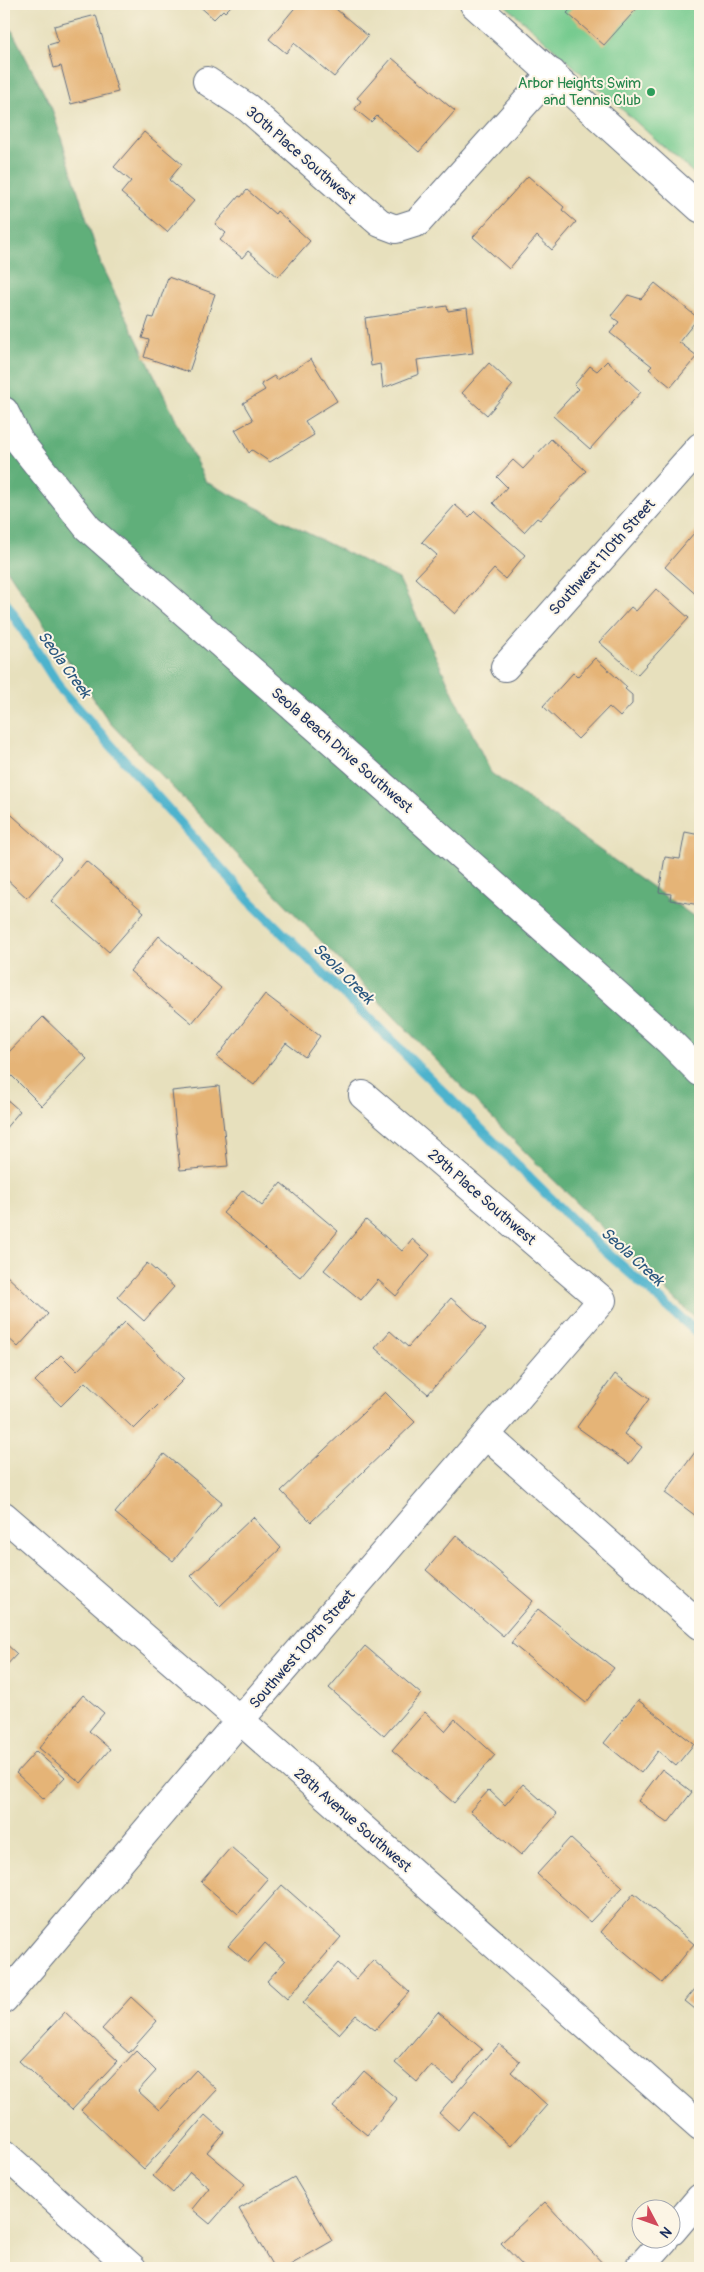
<svg xmlns="http://www.w3.org/2000/svg" width="704" height="2272" font-family="Pangolin,sans-serif">
	<style>
		.green { fill: #76cb8f; stroke: #487d76 }
		.forest { fill: #60af7a; stroke: #3e6f6c }
		.lines { fill: none; stroke-linecap: round; stroke-linejoin: round }
		.stream { stroke: #4eb3cd; stroke-width: 10 }
		.building { fill: #e5b477 }
		.minor-casing { stroke: #626d7f; stroke-width: 30 }
		.minor { stroke: #fff; stroke-width: 28 }
		.leisure-dot { fill: #2e9e5b; stroke: #fcf5e5; stroke-width: 2 }
		.labels { text-anchor: middle; stroke-width: 4; stroke-linejoin: round; paint-order: stroke }
		.leisure-label { font-size: 15px; fill: #27864d; stroke: #fcf5e5; text-anchor: end }
		.street-label { font-size: 15px; fill: #1b2f5e; stroke: #fcf5e5 }
		.water-label { font-size: 16px; font-style: italic; fill: #2a577f; stroke: #fcf5e5 }
	</style>
	<rect width="100%" height="100%" fill="#fcf5e5"/>
	<filter id="ink" filterUnits="userSpaceOnUse"><feTurbulence type="fractalNoise" baseFrequency=".02" numOctaves="2"/><feDisplacementMap in="SourceGraphic" scale="10" xChannelSelector="R" yChannelSelector="G"/><feConvolveMatrix kernelMatrix="1 2 1 2 8 2 1 2 1" color-interpolation-filters="sRGB"/></filter>
	<filter id="wash" filterUnits="userSpaceOnUse"><feTurbulence type="fractalNoise" baseFrequency=".0096" numOctaves="4" result="noise"/><feDisplacementMap in="SourceGraphic" scale="20" xChannelSelector="R" yChannelSelector="G"/><feGaussianBlur stdDeviation="1.12" result="paint"/><feColorMatrix in="noise" values="0 0 0 0 0 0 0 0 0 0 0 0 0 0 0 0 0 1.4 0 .05"/><feComposite in="paint" operator="in"/></filter>
	<g filter="url(#wash)">
		<rect width="100%" height="100%" fill="#e7e0bd"/>
		<polygon class="green" points="504,4 700,4 700,179"/>
		<polygon class="forest" points="4,15 52,109 101,265 206,482 399,579 491,773 700,921 700,1323 526,1153 110,723 4,565"/>
		<g class="lines">
			<polyline class="stream" points="4,600 60,688 249,900 596,1243 700,1335"/>
		</g>
		<g id="blocks">
			<g class="building">
				<polygon points="197,4 233,4 225,12 223,10 214,19"/>
				<polygon points="298,4 330,4 368,36 334,77 294,43 286,53 269,39"/>
				<polygon points="576,4 641,4 604,45 567,13"/>
				<polygon points="96,15 118,92 71,104 61,66 54,68 48,45 58,42 54,26"/>
				<polygon points="392,58 455,111 419,152 377,116 371,122 355,109 361,101 357,98"/>
				<polygon points="144,132 182,164 169,180 194,201 167,232 121,193 131,181 114,167"/>
				<polygon points="528,176 564,207 562,210 576,222 552,250 537,236 509,269 473,237"/>
				<polygon points="247,190 275,214 277,211 310,241 278,277 248,251 242,258 220,240 226,233 215,224 239,196 241,197"/>
				<polygon points="168,277 215,294 189,372 144,357 149,340 142,338 149,317 154,318"/>
				<polygon points="655,283 698,318 679,342 697,356 671,387 649,369 652,366 610,333 619,322 611,316 628,295 641,299"/>
				<polygon points="447,306 448,311 467,308 473,353 417,360 419,374 383,388 380,364 371,366 365,318"/>
				<polygon points="311,359 337,401 305,421 314,435 270,462 252,450 249,453 235,430 253,420 243,403 265,390 261,384 274,376 277,380"/>
				<polygon points="607,361 641,392 590,449 553,416 578,389 574,385 590,366 597,371"/>
				<polygon points="489,363 513,385 487,415 462,393"/>
				<polygon points="551,439 586,471 540,520 537,518 524,532 493,503 507,487 497,477 513,460 523,469"/>
				<polygon points="455,505 469,517 475,511 525,555 505,579 494,569 455,614 415,578 437,555 422,542"/>
				<polygon points="700,526 700,598 665,567"/>
				<polygon points="656,589 689,618 637,675 599,642 631,607 636,611"/>
				<polygon points="595,658 627,687 625,689 632,695 632,704 620,717 609,707 578,739 543,706 573,673 577,677"/>
				<polygon points="4,808 61,859 27,898 4,877"/>
				<polygon points="685,832 700,835 700,905 670,900 671,894 659,892 665,857 680,859"/>
				<polygon points="86,861 144,912 109,952 51,901"/>
				<polygon points="159,936 221,988 192,1023 130,971"/>
				<polygon points="265,994 320,1036 305,1057 286,1043 254,1085 217,1057"/>
				<polygon points="43,1017 87,1059 42,1106 4,1068 4,1057"/>
				<polygon points="219,1086 228,1166 180,1170 172,1091"/>
				<polygon points="4,1097 20,1111 4,1130"/>
				<polygon points="281,1183 338,1231 300,1277 223,1213 243,1190 262,1206"/>
				<polygon points="366,1220 402,1251 412,1239 430,1255 396,1296 378,1280 361,1300 324,1270"/>
				<polygon points="147,1263 174,1287 144,1321 117,1297"/>
				<polygon points="6,1275 48,1314 18,1347 4,1334 4,1277"/>
				<polygon points="451,1298 486,1329 428,1394 375,1348 390,1331 408,1347"/>
				<polygon points="125,1322 184,1379 134,1429 85,1382 61,1406 35,1381 61,1355 77,1371"/>
				<polygon points="615,1374 649,1399 624,1434 642,1447 629,1464 577,1427"/>
				<polygon points="385,1392 415,1422 311,1522 281,1491"/>
				<polygon points="698,1448 700,1450 700,1519 665,1493"/>
				<polygon points="164,1454 222,1502 173,1561 115,1513"/>
				<polygon points="253,1517 281,1548 220,1606 191,1576"/>
				<polygon points="456,1535 533,1601 503,1636 426,1570"/>
				<polygon points="538,1609 614,1668 586,1703 511,1643"/>
				<polygon points="4,1642 17,1654 4,1668"/>
				<polygon points="365,1646 421,1694 384,1736 329,1688"/>
				<polygon points="83,1695 104,1713 89,1731 110,1749 81,1783 39,1748"/>
				<polygon points="638,1700 694,1744 676,1766 658,1751 641,1773 604,1743"/>
				<polygon points="425,1712 445,1731 455,1719 495,1755 454,1803 392,1750"/>
				<polygon points="36,1751 65,1777 44,1799 16,1773"/>
				<polygon points="662,1769 692,1792 668,1823 638,1801"/>
				<polygon points="523,1784 557,1814 521,1855 470,1811 489,1790 505,1805"/>
				<polygon points="570,1838 623,1887 590,1922 537,1874"/>
				<polygon points="231,1847 268,1879 238,1914 201,1882"/>
				<polygon points="282,1885 341,1937 287,1999 267,1981 285,1961 265,1943 248,1963 228,1946"/>
				<polygon points="634,1893 694,1944 662,1983 601,1932"/>
				<polygon points="373,1960 409,1992 375,2030 356,2015 339,2034 303,2003 338,1963 356,1979"/>
				<polygon points="700,1983 700,2013 685,2001"/>
				<polygon points="131,1997 157,2021 129,2053 102,2029"/>
				<polygon points="65,2012 118,2061 72,2110 19,2061"/>
				<polygon points="438,2012 482,2049 453,2083 431,2065 417,2082 395,2063"/>
				<polygon points="499,2044 520,2062 511,2072 547,2105 511,2146 473,2112 458,2130 439,2113"/>
				<polygon points="136,2051 156,2071 138,2091 159,2110 196,2070 217,2090 144,2169 81,2110"/>
				<polygon points="364,2071 397,2099 367,2135 333,2107"/>
				<polygon points="205,2115 224,2132 207,2152 245,2184 210,2224 192,2209 209,2188 190,2172 173,2193 153,2176"/>
				<polygon points="294,2177 332,2241 285,2268 274,2268 239,2209"/>
				<polygon points="545,2202 607,2268 525,2268 501,2243"/>
			</g>
		</g>
	</g>
	<g filter="url(#ink)">
		<use href="#blocks" fill-opacity="0" stroke="#626d7f" stroke-width="1"/>
		<g class="lines">
			<g class="minor-casing">
				<g id="minor">
					<polyline points="474,4 700,208"/>
					<polyline points="207,81 248,108 380,223 396,229 418,222 552,73"/>
					<polyline points="4,411 19,441 88,528 355,761 669,1041 700,1072"/>
					<polyline points="505,667 700,447"/>
					<polyline points="486,1435 700,1625"/>
					<polyline points="4,1516 240,1720 700,2126"/>
					<polyline points="4,1999 240,1720 602,1300 363,1095"/>
					<polyline points="4,2154 132,2268"/>
					<polyline points="672,2231 700,2198"/>
					<polyline points="639,2268 664,2240"/>
				</g>
			</g>
			<use href="#minor" class="minor"/>
		</g>
	</g>
	<circle class="leisure-dot" cx="651" cy="92" r="5"/>
	<g class="labels">
		<g class="leisure-label">
			<text x="641" y="88">Arbor Heights Swim<tspan x="641" dy="17">and Tennis Club</tspan></text>
		</g>
		<g class="street-label">
			<text transform="translate(301 155) rotate(41)" y="5">30th Place Southwest</text>
			<text transform="translate(602 557) rotate(-48)" y="5">Southwest 110th Street</text>
			<text transform="translate(342 750) rotate(41)" y="5">Seola Beach Drive Southwest</text>
			<text transform="translate(482 1197) rotate(41)" y="5">29th Place Southwest</text>
			<text transform="translate(302 1649) rotate(-49)" y="5">Southwest 109th Street</text>
			<text transform="translate(353 1820) rotate(41)" y="5">28th Avenue Southwest</text>
		</g>
		<g class="water-label">
			<text transform="translate(65 664) rotate(54)" y="6">Seola Creek</text>
			<text transform="translate(344 973) rotate(45)" y="6">Seola Creek</text>
			<text transform="translate(633 1256) rotate(42)" y="6">Seola Creek</text>
		</g>
	</g>
	<rect width="704" height="2272" fill="none" stroke="#fcf5e5" stroke-width="20"/>
	<g transform="translate(656 2224) rotate(131)"><circle r="24" fill="#fcf5e5" stroke="#a2a6af"/>
	<path d="M0-4L9 19L0 12L-9 19Z" fill="#d1495b"/>
	<text y="-8" font-size="14" font-weight="bold" text-anchor="middle" fill="#1b2f5e">N</text>
	</g>
</svg>
